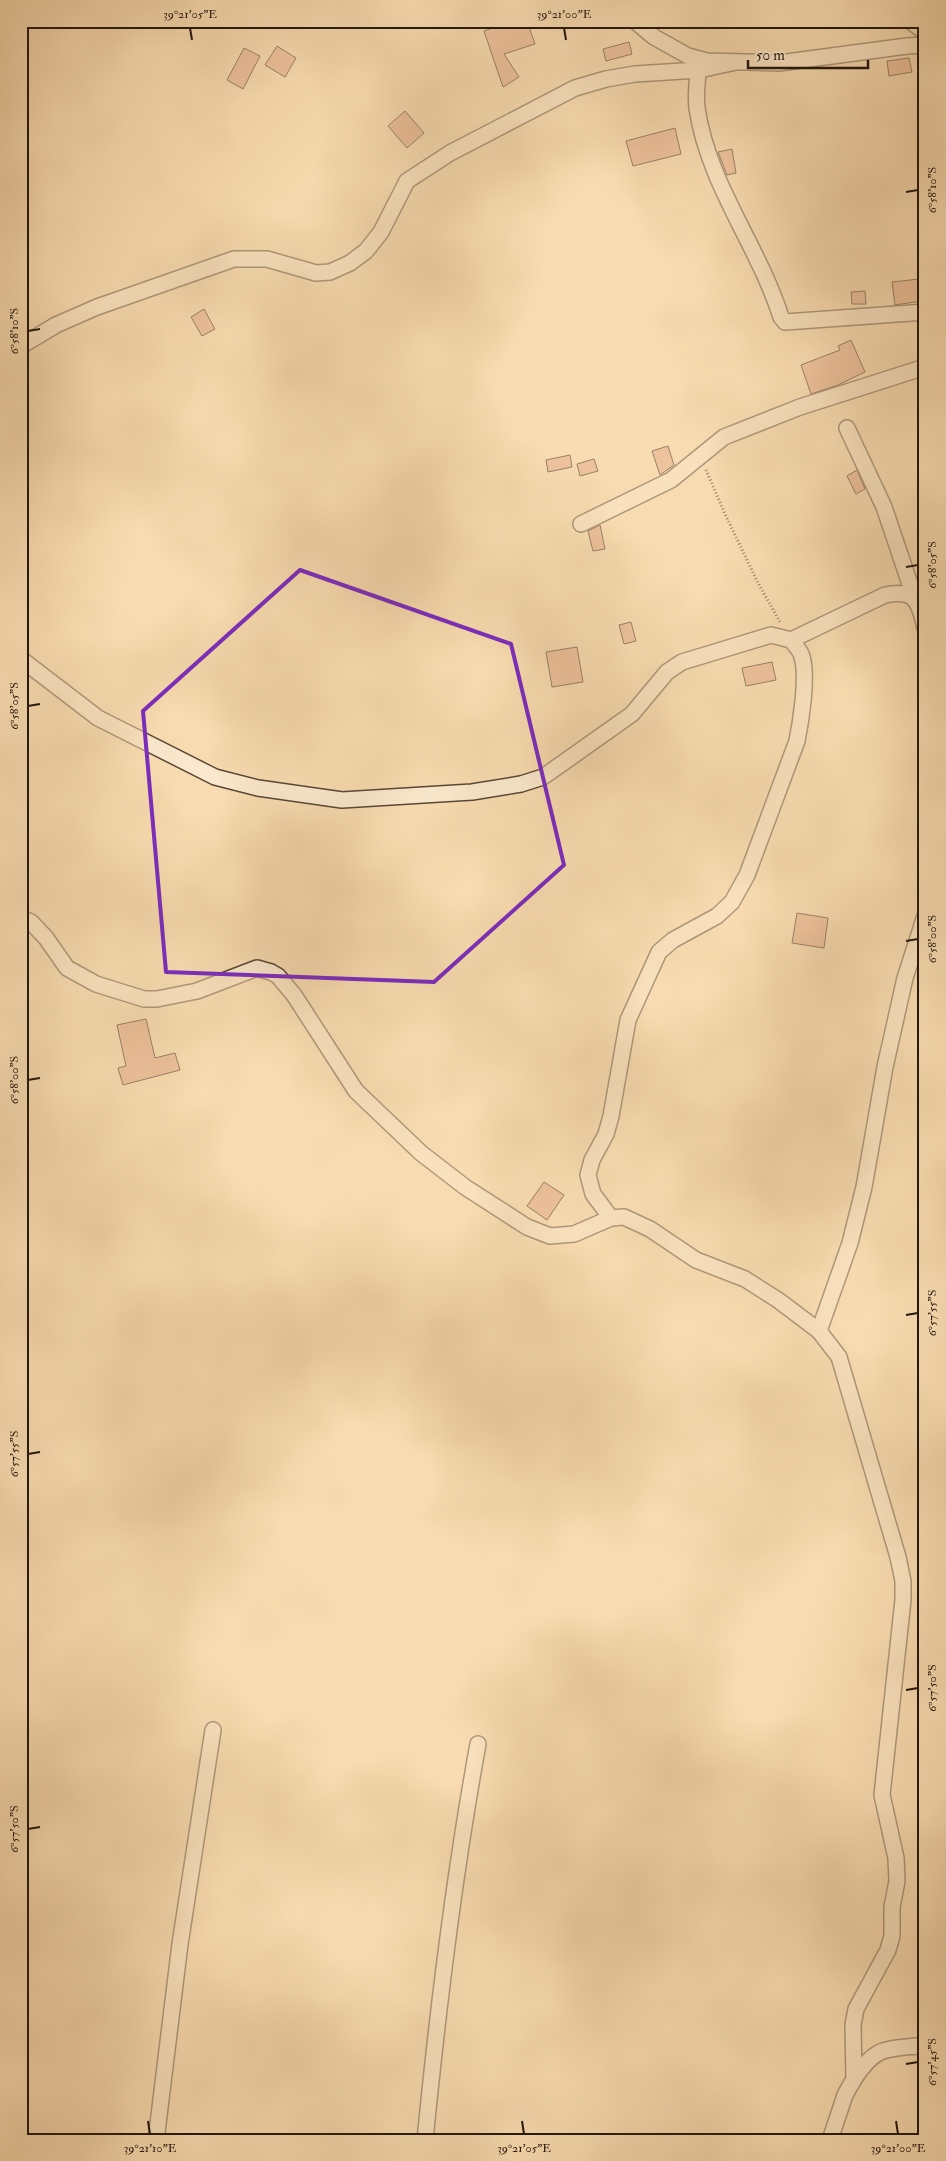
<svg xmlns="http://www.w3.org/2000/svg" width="946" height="2161" font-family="'IM FELL Double Pica',serif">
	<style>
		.building { fill: #e3a584; stroke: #22160f }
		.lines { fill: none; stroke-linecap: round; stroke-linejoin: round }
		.street-casing { stroke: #584737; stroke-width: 18 }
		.path { stroke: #22160f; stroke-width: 3; stroke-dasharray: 1 2.5; stroke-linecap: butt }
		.street { stroke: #fae8cc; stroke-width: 15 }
		.marked { fill: none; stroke: #7b2cbf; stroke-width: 4; stroke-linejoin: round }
		.ticks { fill: none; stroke: #22160f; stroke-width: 2 }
		.neatline { fill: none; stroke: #22160f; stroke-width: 2 }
		.ticks-label { font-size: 12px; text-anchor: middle; fill: #22160f }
	</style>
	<rect width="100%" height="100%" fill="#f8dbb0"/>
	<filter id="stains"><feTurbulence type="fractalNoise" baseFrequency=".004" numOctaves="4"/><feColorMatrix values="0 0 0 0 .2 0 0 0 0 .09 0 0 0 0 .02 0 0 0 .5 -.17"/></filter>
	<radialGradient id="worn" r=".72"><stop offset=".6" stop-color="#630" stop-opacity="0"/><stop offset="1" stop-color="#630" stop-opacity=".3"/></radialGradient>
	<g class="building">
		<polygon points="512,21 527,21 535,44 504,54 519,77 503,87 484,31"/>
		<polygon points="629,42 632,54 606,61 603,49"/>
		<polygon points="277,46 296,58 285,77 265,65"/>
		<polygon points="244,48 260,56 243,89 227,80"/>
		<polygon points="909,58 912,72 889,76 887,61"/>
		<polygon points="405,111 424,133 407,148 388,126"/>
		<polygon points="675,128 681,154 633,166 626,141"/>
		<polygon points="732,149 736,173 727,175 718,152"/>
		<polygon points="919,279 922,301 895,305 892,282"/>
		<polygon points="865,291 866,304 852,304 851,292"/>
		<polygon points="204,309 215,329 202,336 191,317"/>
		<polygon points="851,340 865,372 838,385 811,394 801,365 840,350 838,346"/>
		<polygon points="668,446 674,465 660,475 652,451"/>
		<polygon points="570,455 572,467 548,472 546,460"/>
		<polygon points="594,459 598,471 580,476 577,464"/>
		<polygon points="857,470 865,489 856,494 847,476"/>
		<polygon points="600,525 605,549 593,551 588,531"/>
		<polygon points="631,622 636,641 624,644 619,625"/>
		<polygon points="577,647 583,682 552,687 546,652"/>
		<polygon points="772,662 776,680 746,686 742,668"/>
		<polygon points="797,913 828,918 824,948 792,943"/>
		<polygon points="146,1019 155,1058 175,1053 180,1070 123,1085 118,1068 126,1066 117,1025"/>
		<polygon points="544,1182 564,1195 547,1220 527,1206"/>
	</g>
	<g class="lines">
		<g class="street-casing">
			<g id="street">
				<polyline points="635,21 654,37 688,56 707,61 779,63 907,46 925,45"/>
				<polyline points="910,21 925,32"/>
				<path d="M 699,62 C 698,77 695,94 697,108 C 708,184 758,245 781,317 L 785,322 L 925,312"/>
				<polyline points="21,346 56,325 97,307 234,259 267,259 316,273 330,272 350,263 366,251 381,232 407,181 450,153 575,88 606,79 635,74 699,70 736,62"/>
				<polyline points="847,428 884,507 915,599"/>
				<polyline points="581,524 671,480 724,437 800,407 925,367"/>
				<path d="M 791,640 L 885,595 C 915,589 919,601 925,628"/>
				<path d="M 21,659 L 98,718 L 215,777 L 258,788 L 342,800 L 472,792 L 521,784 L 543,777 L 632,714 L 667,672 L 682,662 L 771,635 L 791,640 C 795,645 801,651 802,657 C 808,676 801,721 797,741 L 747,875 L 732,902 L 717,916 L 673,940 L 659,952 L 628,1020 L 611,1116 L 606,1134 L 592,1160 L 588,1175 L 593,1194 L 611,1218"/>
				<polyline points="21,918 31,922 46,938 67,968 96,984 144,999 157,999 197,991 257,968 271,972 278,976 294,995 356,1091 421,1153 465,1187 527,1227 550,1236 574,1234 611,1218 624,1217 650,1229 696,1260 745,1279 778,1300 819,1331 839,1357 898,1557 903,1581 903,1600 882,1795 896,1858 897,1881 892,1907 892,1936 888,1950 856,2009 853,2025 854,2079 845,2095 830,2140"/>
				<polyline points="819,1331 850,1243 864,1187 885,1067 905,978 925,916"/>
				<path d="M 854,2079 C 877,2044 886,2050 925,2045"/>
				<polyline points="156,2140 180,1944 213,1730"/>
				<path d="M 425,2140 C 438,2007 454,1875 478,1744"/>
			</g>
		</g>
		<polyline class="path" points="706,470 725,514 758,583 780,622"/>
		<use href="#street" class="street"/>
	</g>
	<path d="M0 0H946V2161H0ZM 300,570 L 511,644 L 564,865 L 434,982 L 166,972 L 143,711 Z" fill="#f8dbb0" fill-opacity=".55" fill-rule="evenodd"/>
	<path class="marked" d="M 300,570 L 511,644 L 564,865 L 434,982 L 166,972 L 143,711 Z"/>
	<path class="ticks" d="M 190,28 L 192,40M 564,28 L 566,40M 906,192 L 918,190M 28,331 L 40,329M 906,567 L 918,565M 28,706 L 40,704M 906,941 L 918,939M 28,1080 L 40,1078M 906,1315 L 918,1313M 28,1454 L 40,1452M 906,1690 L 918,1688M 28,1829 L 40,1827M 906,2064 L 918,2062M 148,2121 L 150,2134M 522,2121 L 524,2134M 896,2121 L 898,2134"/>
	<rect width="946" height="2161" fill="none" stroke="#f8dbb0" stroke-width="55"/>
	<path d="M748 60v8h120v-8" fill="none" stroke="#22160f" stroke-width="2.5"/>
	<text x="756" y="60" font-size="15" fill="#22160f" stroke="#fae8cc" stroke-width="4" paint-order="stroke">50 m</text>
	<rect x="28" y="28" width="890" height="2106" class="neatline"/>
	<g class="ticks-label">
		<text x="190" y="18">39°21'05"E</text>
		<text x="564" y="18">39°21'00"E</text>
		<text transform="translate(932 190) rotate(-90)" y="4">6°58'10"S</text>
		<text transform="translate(14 331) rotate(-90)" y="4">6°58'10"S</text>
		<text transform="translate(932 565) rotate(-90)" y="4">6°58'05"S</text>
		<text transform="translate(14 706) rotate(-90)" y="4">6°58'05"S</text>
		<text transform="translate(932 939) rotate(-90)" y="4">6°58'00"S</text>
		<text transform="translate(14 1080) rotate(-90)" y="4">6°58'00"S</text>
		<text transform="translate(932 1313) rotate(-90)" y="4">6°57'55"S</text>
		<text transform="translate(14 1454) rotate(-90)" y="4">6°57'55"S</text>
		<text transform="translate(932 1688) rotate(-90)" y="4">6°57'50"S</text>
		<text transform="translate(14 1829) rotate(-90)" y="4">6°57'50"S</text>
		<text transform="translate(932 2062) rotate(-90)" y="4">6°57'45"S</text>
		<text x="150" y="2152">39°21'10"E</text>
		<text x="524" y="2152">39°21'05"E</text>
		<text x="898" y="2152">39°21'00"E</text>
	</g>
	<rect width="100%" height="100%" filter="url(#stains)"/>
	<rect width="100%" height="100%" fill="url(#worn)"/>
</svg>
